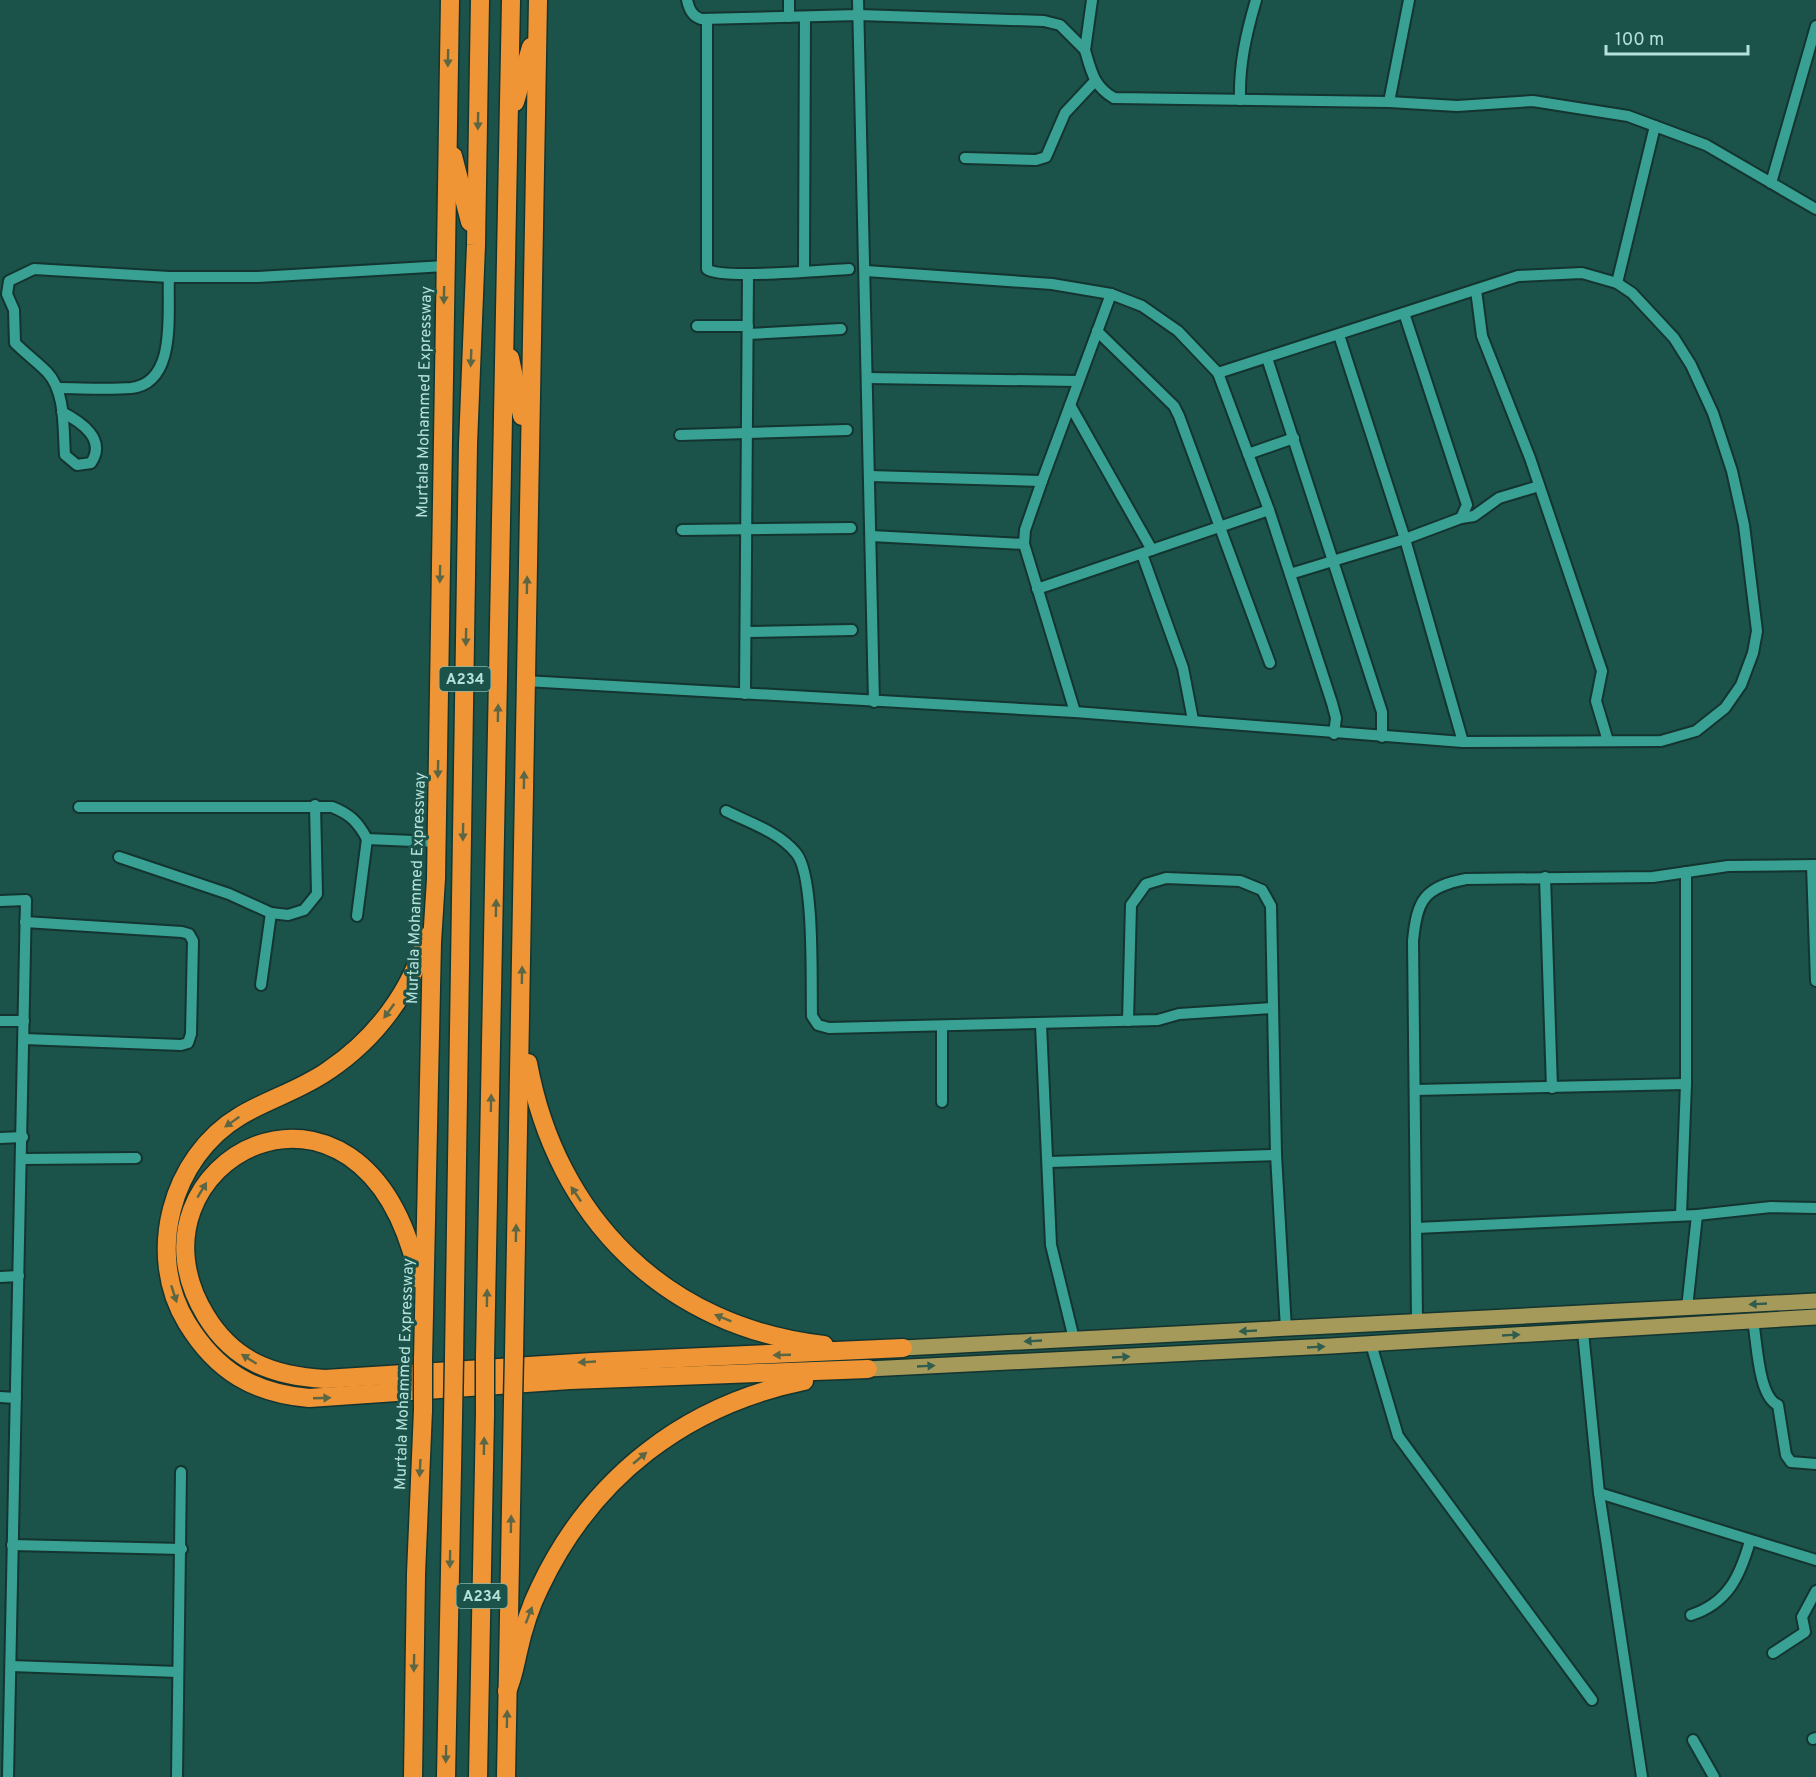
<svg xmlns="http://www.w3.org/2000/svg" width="1816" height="1777" font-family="Overpass,sans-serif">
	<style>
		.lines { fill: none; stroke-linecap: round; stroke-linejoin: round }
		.minor-casing { stroke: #14342f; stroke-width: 14 }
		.major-casing { stroke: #14342f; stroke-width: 18 }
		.highway-casing { stroke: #14342f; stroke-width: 21 }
		.minor { stroke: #38a193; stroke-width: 10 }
		.major { stroke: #a69a5b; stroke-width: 15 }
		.highway { stroke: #f09535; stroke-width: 18 }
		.highway-bridge-casing { stroke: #14342f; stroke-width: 21; stroke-linecap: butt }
		.highway-bridge { stroke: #f09535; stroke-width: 18 }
		.oneway { fill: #5b6644 }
		.oneway2 { fill: #305d4d }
		.labels { text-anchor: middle; stroke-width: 6; stroke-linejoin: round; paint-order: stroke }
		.shield { fill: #1b524a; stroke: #86b6ae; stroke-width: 1.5 }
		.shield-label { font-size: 15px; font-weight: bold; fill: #b4e1d9 }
		.street-label { font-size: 16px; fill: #b4e1d9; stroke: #1b524a }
	</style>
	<rect width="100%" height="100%" fill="#1b524a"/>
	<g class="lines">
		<g class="minor-casing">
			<g id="minor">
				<path d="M 687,0 C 689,9 692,16 701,19 L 859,15 L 1044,21 L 1060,25 L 1085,50 L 1092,0"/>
				<polyline points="789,0 789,17"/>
				<polyline points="858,0 874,702"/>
				<path d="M 707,19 L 707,269 C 721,280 826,270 849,269"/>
				<path d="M 1085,50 C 1091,71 1094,87 1114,98 L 1389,102 L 1409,0"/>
				<path d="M 1240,100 C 1239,65 1246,34 1256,0"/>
				<polyline points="1389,102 1457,106 1533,101 1628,116 1706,145 1816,209"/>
				<polyline points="965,158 1036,160 1046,157 1065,113 1094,82"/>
				<polyline points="1771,183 1816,26"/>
				<polyline points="804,271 805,17"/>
				<polyline points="866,271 1052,284 1111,294 1142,306 1178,331 1218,373 1269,510 1332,703 1336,718 1334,734"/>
				<polyline points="1617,283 1655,126"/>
				<polyline points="1476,290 1482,336 1530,458 1602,671 1596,701 1608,741"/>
				<polyline points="697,326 748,326"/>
				<polyline points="1097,331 1174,406 1179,416 1270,663"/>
				<polyline points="748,334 841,329"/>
				<polyline points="1339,335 1405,539 1463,742"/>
				<polyline points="1267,358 1382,712 1382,737"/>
				<polyline points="867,378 1078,381"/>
				<path d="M 57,388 C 81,388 107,390 131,388 C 178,383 167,311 169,277"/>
				<polyline points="1070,405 1152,550"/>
				<path d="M 62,412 C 81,422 107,439 91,463 L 77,465 L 65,455 C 63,429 66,392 47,372 C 37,362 25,353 15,343 L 14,310 L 7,294 L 9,281 L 34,269 L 169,277 L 258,277 L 445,266"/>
				<polyline points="680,435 847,430"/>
				<polyline points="1248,454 1294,438"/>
				<polyline points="869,476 1042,481"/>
				<polyline points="1461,518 1474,516 1499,498 1539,486"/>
				<polyline points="682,530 851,528"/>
				<polyline points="871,536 1024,544"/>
				<polyline points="1142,554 1183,668 1193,720"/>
				<polyline points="1290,574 1405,539 1461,518 1467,505 1404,313"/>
				<polyline points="1037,589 1269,510"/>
				<polyline points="746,632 852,630"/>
				<polyline points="525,681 1075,712 1463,742 1661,741 1696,731 1725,708 1741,685 1753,653 1757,631 1744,525 1732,471 1713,413 1691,365 1674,338 1632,293 1617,283 1582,273 1518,276 1218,373"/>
				<polyline points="745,694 748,274"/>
				<polyline points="1075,712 1024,544 1025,530 1042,481 1111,294"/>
				<path d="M 79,807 L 332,807 C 350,814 358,822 367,839 L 437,842"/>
				<path d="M 726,811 C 750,823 779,832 796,853 C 815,875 811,984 812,1016 L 818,1025 L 829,1028 L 1158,1020 L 1179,1014 L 1273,1008"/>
				<polyline points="119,857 229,894 271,913 288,915 304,910 317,894 315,805"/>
				<polyline points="1812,865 1816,981"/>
				<polyline points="1545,877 1552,1088"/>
				<polyline points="0,901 26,900 8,1777"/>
				<polyline points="357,916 367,839"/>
				<polyline points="261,985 271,913"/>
				<polyline points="0,1021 24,1021"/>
				<polyline points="1128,1021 1131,905 1146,884 1166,878 1240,881 1262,890 1271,906 1276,1155 1286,1329"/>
				<polyline points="1041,1025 1051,1245 1074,1339"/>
				<polyline points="942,1027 942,1102"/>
				<polyline points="24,1039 181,1045 188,1043 191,1034 193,941 189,934 182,932 25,922"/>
				<polyline points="1415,1090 1686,1084"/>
				<polyline points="0,1138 23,1137"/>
				<polyline points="22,1159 136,1158"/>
				<polyline points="1049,1162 1276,1155"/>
				<polyline points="1681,1214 1686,1084 1686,872"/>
				<polyline points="1416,1228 1697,1215 1771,1207 1816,1208"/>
				<polyline points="0,1277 19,1276"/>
				<polyline points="1687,1308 1697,1215"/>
				<path d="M 1417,1321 L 1413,941 C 1417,900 1424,887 1466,879 L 1653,877 L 1728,866 L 1816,865"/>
				<path d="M 1753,1321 C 1757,1341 1758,1397 1778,1405 L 1786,1455 L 1791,1462 L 1816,1464"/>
				<polyline points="1583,1332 1599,1493 1642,1777"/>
				<polyline points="1371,1344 1398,1436 1592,1700"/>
				<polyline points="0,1397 16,1398"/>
				<polyline points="1599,1493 1816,1560"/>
				<polyline points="12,1545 182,1549"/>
				<path d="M 1691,1615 C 1728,1603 1740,1576 1750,1541"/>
				<polyline points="1773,1653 1805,1632 1802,1617 1816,1591"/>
				<polyline points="11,1666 178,1672"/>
				<polyline points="1813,1739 1816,1738"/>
				<polyline points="1693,1740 1714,1777"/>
				<polyline points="177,1777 181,1472"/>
			</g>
		</g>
		<g class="major-casing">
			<g id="major">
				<polyline points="903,1348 1816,1301"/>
				<polyline points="868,1369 1331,1346 1816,1317"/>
			</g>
		</g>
		<g class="highway-casing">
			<g id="highway">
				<polyline points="515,102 531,47"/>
				<polyline points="453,156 470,222"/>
				<polyline points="510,358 522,416"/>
				<path d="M 426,937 C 412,991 375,1039 329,1070 C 301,1090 268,1099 240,1116 C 171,1157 145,1255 187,1323 C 217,1372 254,1393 309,1398 L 570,1380 L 868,1369"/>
				<path d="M 528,1063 C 556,1217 665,1327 824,1345"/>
				<path d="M 419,1279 C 364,1026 112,1163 206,1316 C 234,1362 274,1376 325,1379 L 593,1362 L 903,1348"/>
				<polyline points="514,1355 538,0"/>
				<path d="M 485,1357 C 496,904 502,452 511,0"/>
				<polyline points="454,1358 468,444 476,245 480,0"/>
				<polyline points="423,1360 432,942 436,879 450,0"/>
				<path d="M 507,1691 C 513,1678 515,1665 518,1652 C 523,1629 530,1607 540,1587 C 592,1477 686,1405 804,1381"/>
				<polyline points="413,1777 416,1574 423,1410"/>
				<polyline points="446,1777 453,1417"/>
				<polyline points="478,1777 485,1414"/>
				<polyline points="506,1777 513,1401"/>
			</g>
		</g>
		<use href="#minor" class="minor"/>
		<use href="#major" class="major"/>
		<use href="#highway" class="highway"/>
		<g class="highway-bridge-casing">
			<g id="highway-bridge">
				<polyline points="513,1401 514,1355"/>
				<polyline points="423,1410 423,1360"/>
				<polyline points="485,1414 485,1357"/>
				<polyline points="453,1417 454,1358"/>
			</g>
		</g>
		<use href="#highway-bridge" class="highway-bridge"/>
	</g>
	<defs><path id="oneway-solid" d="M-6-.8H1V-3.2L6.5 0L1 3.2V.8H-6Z" transform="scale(1.5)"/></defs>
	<g class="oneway">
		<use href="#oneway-solid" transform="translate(448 58) rotate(91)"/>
		<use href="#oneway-solid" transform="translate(478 121) rotate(91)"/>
		<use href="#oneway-solid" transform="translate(444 295) rotate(91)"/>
		<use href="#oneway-solid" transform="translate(471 358) rotate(92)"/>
		<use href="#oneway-solid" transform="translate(440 574) rotate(91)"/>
		<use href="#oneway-solid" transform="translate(527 585) rotate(-89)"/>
		<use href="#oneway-solid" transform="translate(466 637) rotate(91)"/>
		<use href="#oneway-solid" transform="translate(498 713) rotate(-89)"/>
		<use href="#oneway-solid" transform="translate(438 769) rotate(91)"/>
		<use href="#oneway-solid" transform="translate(524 780) rotate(-89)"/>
		<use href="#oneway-solid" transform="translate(463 832) rotate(91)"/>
		<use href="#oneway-solid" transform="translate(496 908) rotate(-89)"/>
		<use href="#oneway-solid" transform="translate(522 975) rotate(-89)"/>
		<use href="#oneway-solid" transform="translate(389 1011) rotate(126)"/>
		<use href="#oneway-solid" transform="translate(491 1103) rotate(-89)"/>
		<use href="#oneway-solid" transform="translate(232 1122) rotate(145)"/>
		<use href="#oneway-solid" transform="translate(202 1190) rotate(-59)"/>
		<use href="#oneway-solid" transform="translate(576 1194) rotate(-124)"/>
		<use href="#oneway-solid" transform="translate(516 1233) rotate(-89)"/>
		<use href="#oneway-solid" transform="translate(174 1294) rotate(72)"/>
		<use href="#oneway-solid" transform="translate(487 1298) rotate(-89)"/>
		<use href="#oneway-solid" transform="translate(723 1318) rotate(-158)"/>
		<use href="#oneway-solid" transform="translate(782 1355) rotate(178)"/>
		<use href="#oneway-solid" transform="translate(249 1359) rotate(-148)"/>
		<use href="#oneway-solid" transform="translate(587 1362) rotate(177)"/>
		<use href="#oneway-solid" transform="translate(322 1398) rotate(-2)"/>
		<use href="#oneway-solid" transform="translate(484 1446) rotate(-89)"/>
		<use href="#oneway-solid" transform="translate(640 1458) rotate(-40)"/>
		<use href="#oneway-solid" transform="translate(420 1468) rotate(93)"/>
		<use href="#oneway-solid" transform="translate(511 1524) rotate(-89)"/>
		<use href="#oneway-solid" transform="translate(450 1559) rotate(91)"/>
		<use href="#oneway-solid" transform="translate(529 1615) rotate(-69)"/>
		<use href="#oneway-solid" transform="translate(414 1663) rotate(91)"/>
		<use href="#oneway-solid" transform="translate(507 1719) rotate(-89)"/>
		<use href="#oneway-solid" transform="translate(446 1754) rotate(91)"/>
	</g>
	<g class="oneway2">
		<use href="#oneway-solid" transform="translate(1758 1304) rotate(177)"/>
		<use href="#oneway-solid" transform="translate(1248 1331) rotate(177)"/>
		<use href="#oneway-solid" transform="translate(1511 1335) rotate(-3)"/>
		<use href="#oneway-solid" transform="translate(1033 1341) rotate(177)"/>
		<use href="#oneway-solid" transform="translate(1316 1347) rotate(-3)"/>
		<use href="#oneway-solid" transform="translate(1121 1357) rotate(-3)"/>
		<use href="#oneway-solid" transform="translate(926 1366) rotate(-3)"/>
	</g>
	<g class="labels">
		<g class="shield">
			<rect x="439.5" y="667" width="51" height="24" rx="4.5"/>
			<rect x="456.5" y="1584" width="51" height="24" rx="4.5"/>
		</g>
		<g class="shield-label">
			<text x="465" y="684">A234</text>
			<text x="482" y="1601">A234</text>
		</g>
		<g class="street-label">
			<text transform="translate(423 402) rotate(-89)" y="6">Murtala Mohammed Expressway</text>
			<text transform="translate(415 888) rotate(-88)" y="6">Murtala Mohammed Expressway</text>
			<text transform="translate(403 1374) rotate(-88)" y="6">Murtala Mohammed Expressway</text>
		</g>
	</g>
	<path d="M1606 45v9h142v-9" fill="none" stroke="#b4e1d9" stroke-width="3"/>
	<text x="1615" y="45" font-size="18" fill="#b4e1d9" stroke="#1b524a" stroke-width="4.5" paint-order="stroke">100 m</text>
</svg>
